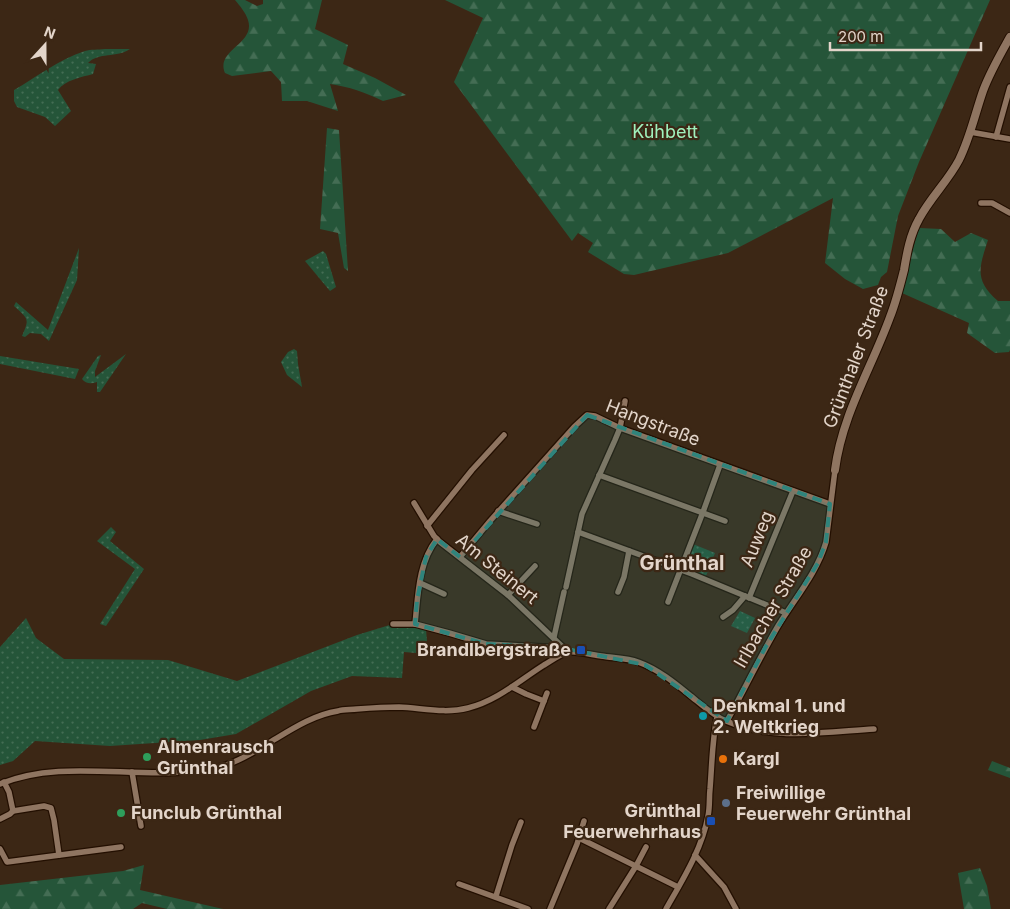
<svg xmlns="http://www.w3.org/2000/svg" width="1010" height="909" font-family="Inter,sans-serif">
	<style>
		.grass { fill: url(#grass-dots) }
		.forest { fill: url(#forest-firs) }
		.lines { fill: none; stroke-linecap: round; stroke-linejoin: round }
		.street-casing { stroke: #230f01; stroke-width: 8 }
		.secondary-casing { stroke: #230f01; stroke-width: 10 }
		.street { stroke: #8f7561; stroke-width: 5.5 }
		.secondary { stroke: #8f7561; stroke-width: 8 }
		.marked { fill: #2f847c; fill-opacity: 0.2; stroke: #2f847c; stroke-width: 4; stroke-dasharray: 10 6; stroke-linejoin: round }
		.transit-dot { fill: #1a4fb4; stroke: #3c2715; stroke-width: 2 }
		.culture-dot { fill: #0f9aa8; stroke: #3c2715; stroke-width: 2 }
		.leisure-dot { fill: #2e9e5b; stroke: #3c2715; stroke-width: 2 }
		.food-dot { fill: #e8710a; stroke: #3c2715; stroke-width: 2 }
		.service-dot { fill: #5c6f8a; stroke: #3c2715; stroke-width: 2 }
		.labels { text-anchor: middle; stroke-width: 4.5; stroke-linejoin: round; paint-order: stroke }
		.park-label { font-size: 18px; fill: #a0f1bd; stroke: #3c2715 }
		.street-label { font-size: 18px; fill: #e3d5ca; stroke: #3c2715 }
		.poi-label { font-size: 18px; font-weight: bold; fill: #e3d5ca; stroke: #3c2715; text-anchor: start }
		.quarter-label { font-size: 20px; font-weight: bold; fill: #e3d5ca; stroke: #3c2715 }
	</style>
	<defs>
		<pattern id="grass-dots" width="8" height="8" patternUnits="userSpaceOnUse" patternTransform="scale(1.25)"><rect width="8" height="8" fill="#255539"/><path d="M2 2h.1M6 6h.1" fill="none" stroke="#446d54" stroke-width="1.8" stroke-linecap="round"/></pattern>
		<pattern id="forest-firs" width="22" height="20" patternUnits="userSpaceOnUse" patternTransform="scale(1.25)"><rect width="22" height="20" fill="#255539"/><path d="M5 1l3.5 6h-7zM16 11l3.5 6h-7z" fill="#446d54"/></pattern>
	</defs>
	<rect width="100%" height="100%" fill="#3c2715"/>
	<g class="grass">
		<path d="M 105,49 L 130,49 C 117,58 98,52 88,63 L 96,64 L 93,74 C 82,77 65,80 58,90 L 71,111 L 55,126 L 45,117 L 17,107 L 14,101 L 14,90 C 37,77 59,59 85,51 C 91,49 98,50 105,49 Z"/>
		<path d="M 79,248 L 77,280 L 49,341 L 41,334 L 30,333 L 25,337 L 22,336 C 30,318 28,319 14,306 L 16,302 L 48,330 Z"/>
		<polygon points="323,251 326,254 336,287 330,291 305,261"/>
		<polygon points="294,349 297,351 298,364 302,387 287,375 281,362 288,352"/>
		<path d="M 126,354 L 100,392 L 97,392 L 97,382 C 91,384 86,384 82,379 L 98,356 L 101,355 L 95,371 L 95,377 Z"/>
		<polygon points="0,356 79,369 75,379 0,364"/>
		<polygon points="111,527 116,532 110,541 144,569 106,626 100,624 135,569 97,541"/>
		<polygon points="693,544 715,553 706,576 688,569 685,564"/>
		<polygon points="740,611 755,618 747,633 731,626"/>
		<polygon points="26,618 36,638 64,659 168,660 237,681 357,635 393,624 415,624 426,629 428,654 404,652 402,678 352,676 311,691 236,734 200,740 110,746 35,741 13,761 0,765 0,647"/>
	</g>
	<g class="forest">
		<path d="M 235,0 L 245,0 L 257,6 L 263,4 L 263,0 L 322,0 L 315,29 L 348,45 L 343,64 L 375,78 L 406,95 L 383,101 C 364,92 350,87 330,84 L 338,111 L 307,101 L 282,101 L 281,82 L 271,71 L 232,76 L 225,73 C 215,50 256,44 248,20 C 246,13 240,6 235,0 Z"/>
		<polygon points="445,0 990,0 919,162 898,216 887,272 881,277 878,285 863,289 845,279 825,263 833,198 728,253 634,275 624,274 588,252 593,243 578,233 572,241 454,82 483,18"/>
		<polygon points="327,128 339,130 348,271 344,268 338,233 320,229"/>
		<path d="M 919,228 L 941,229 L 955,242 L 971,233 L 988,240 C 979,268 974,280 998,301 L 1010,301 L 1010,350 L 1009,352 L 995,353 L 967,333 L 969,323 L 902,293 L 910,259 Z"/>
		<polygon points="992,761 1010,768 1010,778 988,770"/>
		<polygon points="144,865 140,890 223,909 167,909 142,903 133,909 0,909 0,885 123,871"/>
		<polygon points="980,868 987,886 991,909 964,909 958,873"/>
	</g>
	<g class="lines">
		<g class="street-casing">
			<g id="street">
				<polyline points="970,132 1010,139"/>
				<polyline points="996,137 1010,87"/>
				<polyline points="981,203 992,203 1010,213"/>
				<polyline points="599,475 725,521"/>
				<polyline points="414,503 434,536 440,542 508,595 568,652"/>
				<polyline points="498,511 537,524"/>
				<polyline points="427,526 472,470 504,435"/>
				<polyline points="578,532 692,574 786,613"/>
				<polyline points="460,557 490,521 574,427 587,415 595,416 620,428 830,504"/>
				<polyline points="420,583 444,594"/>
				<polyline points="566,587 582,514 615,440 620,428 625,401"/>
				<polyline points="618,592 624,577 629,551"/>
				<polyline points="508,595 535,566"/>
				<polyline points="749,598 793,491"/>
				<polyline points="668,602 703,512 720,465"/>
				<polyline points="723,617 733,610 745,596"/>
				<polyline points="393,624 415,624 449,633 486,644 563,648"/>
				<path d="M 415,624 C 418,596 418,563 437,539"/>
				<polyline points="554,637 564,592"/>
				<polyline points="512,687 526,694 544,701"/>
				<path d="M 727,721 C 744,690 760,657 778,626 C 795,598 817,573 826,542 L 835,470"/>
				<polyline points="534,727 547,693"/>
				<polyline points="132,772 141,826"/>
				<polyline points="4,782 9,792 13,811"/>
				<path d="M 0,784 C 70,755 153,786 226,765 C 241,760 254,752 267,744 C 289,731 312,715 338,711 C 344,709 351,710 357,709 C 370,708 385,707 399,707 C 422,708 445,714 468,708 C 497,701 520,680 544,665 C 551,661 561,653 569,652 C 577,651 593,655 601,656 C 613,658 627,658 638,662 C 658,669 676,684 692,697 C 703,706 714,716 726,721 C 773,741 825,732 874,729"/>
				<polyline points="0,819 10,814 13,811 44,806 51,808 54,820 59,855"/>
				<polyline points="579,838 678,887"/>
				<polyline points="0,849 7,862 121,847"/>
				<polyline points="695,855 724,887 736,909"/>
				<polyline points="459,884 528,909"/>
				<polyline points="496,896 512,845 521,822"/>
				<polyline points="550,909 577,844 584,821"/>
				<polyline points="609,909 636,866 646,847"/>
				<path d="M 666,909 C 683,879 702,849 708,816 C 710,807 709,798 710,789 C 712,765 712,741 717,717"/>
			</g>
		</g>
		<g class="secondary-casing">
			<path id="secondary" d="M 835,470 C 842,415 871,369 890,317 C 896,302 900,286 904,270 C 907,252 910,235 919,219 C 930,198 948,181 959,160 C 970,138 975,114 983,91 C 990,72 1000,55 1010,37"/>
		</g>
		<use href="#street" class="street"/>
		<use href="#secondary" class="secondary"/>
	</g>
	<path class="marked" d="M 587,415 L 830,504 L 826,542 L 818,563 L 765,648 L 727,721 L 645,665 L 563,648 L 486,644 L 415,624 L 417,600 L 426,557 L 437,539 L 460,557 Z"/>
	<g class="transit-dot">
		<rect x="576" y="645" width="10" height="10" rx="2.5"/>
		<rect x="706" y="816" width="10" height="10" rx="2.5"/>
	</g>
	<circle class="culture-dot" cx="703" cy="716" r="5"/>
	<g class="leisure-dot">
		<circle cx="147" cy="757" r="5"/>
		<circle cx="121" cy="813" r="5"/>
	</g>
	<circle class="food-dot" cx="723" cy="759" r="5"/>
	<circle class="service-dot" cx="726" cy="803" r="5"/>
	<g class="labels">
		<g class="park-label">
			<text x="665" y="138">Kühbett</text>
		</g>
		<g class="street-label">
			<text transform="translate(856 357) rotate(-69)" y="6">Grünthaler Straße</text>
			<text transform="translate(653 423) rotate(21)" y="6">Hangstraße</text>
			<text transform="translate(757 539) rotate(-68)" y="6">Auweg</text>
			<text transform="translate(497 569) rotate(39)" y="6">Am Steinert</text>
			<text transform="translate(773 607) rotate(-60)" y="6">Irlbacher Straße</text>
		</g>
		<g class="poi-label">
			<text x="571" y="656" text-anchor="end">Brandlbergstraße</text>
			<text x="713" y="712">Denkmal 1. und<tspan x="713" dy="21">2. Weltkrieg</tspan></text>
			<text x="157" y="753">Almenrausch<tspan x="157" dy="21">Grünthal</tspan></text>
			<text x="733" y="765">Kargl</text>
			<text x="736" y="799">Freiwillige<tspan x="736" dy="21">Feuerwehr Grünthal</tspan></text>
			<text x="701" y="817" text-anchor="end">Grünthal<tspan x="701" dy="21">Feuerwehrhaus</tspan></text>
			<text x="131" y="819">Funclub Grünthal</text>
		</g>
		<g class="quarter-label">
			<text x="682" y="570">Grünthal</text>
		</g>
	</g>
	<g transform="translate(45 45) rotate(21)" stroke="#3c2715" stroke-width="4" paint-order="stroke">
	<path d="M0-4L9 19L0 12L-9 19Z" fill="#e3d5ca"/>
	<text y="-8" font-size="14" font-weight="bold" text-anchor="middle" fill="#e3d5ca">N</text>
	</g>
	<path d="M830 42v8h151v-8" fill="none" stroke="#e3d5ca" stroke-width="2.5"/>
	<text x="838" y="42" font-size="15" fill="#e3d5ca" stroke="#3c2715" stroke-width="4" paint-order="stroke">200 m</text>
</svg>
